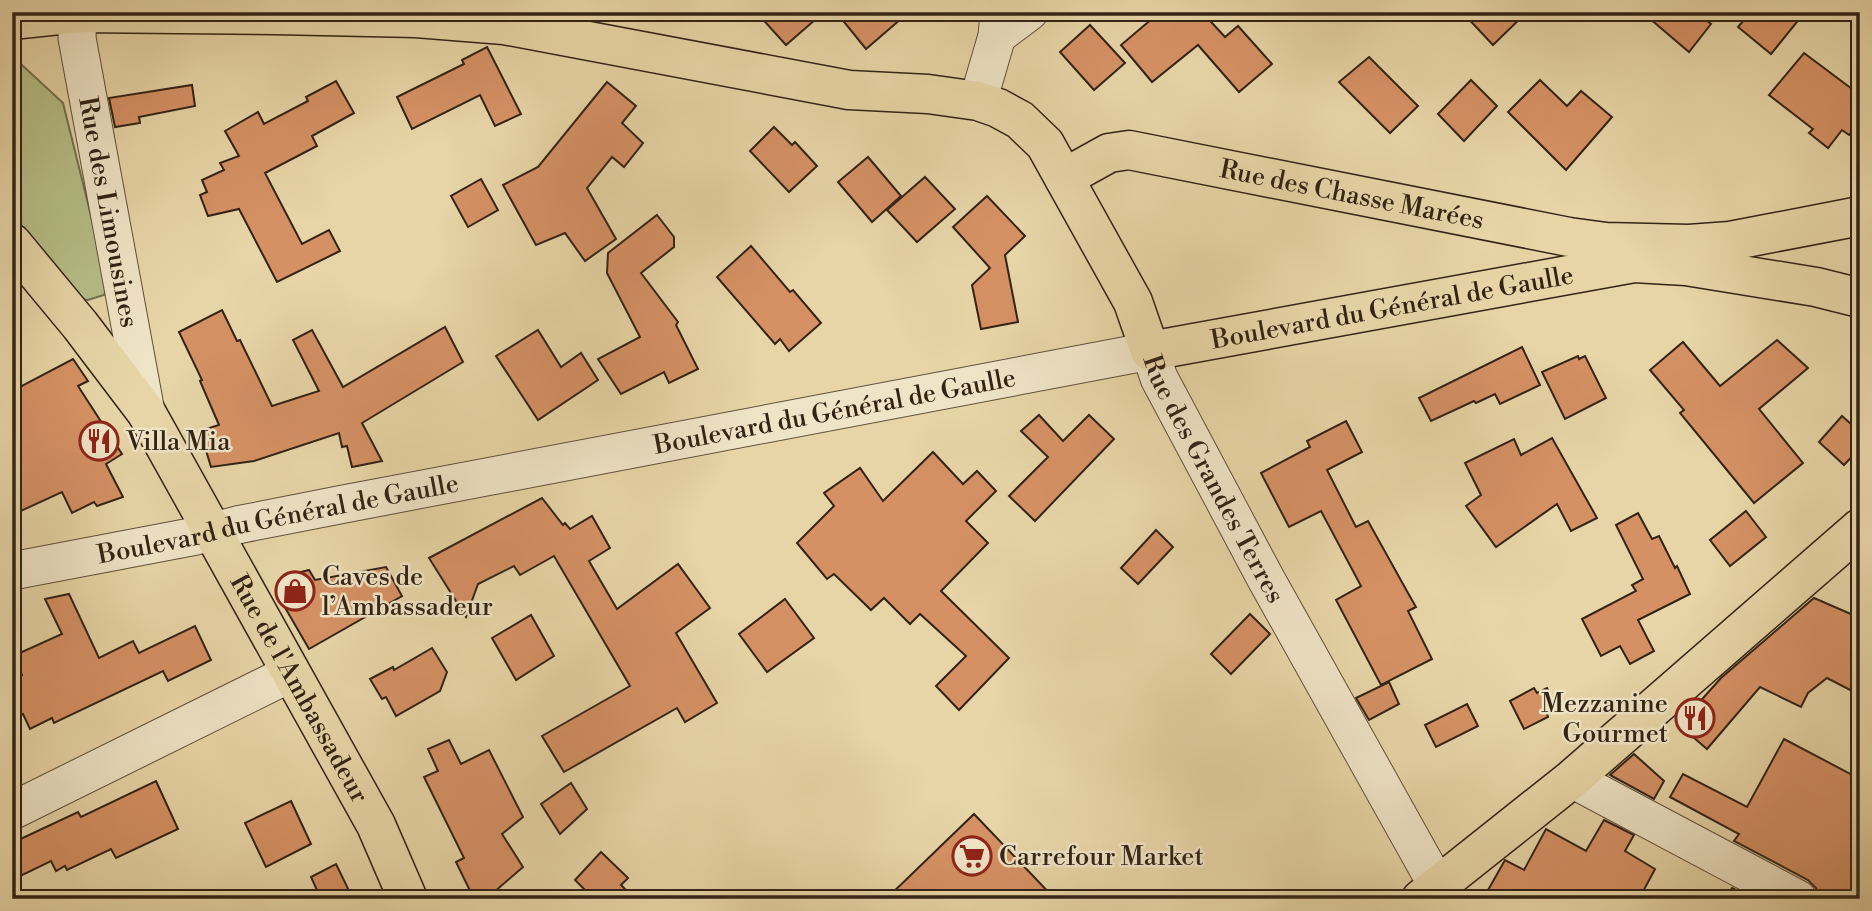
<svg xmlns="http://www.w3.org/2000/svg" width="1872" height="911" font-family="'Libre Bodoni',serif">
	<style>
		.green { fill: #b6bd87; stroke: #74704e; stroke-width: 2 }
		.building { fill: #d59164; stroke: #322315; stroke-width: 2 }
		.lines { fill: none; stroke-linecap: round; stroke-linejoin: round }
		.minor-casing { stroke: #5f503a; stroke-width: 39 }
		.major-casing { stroke: #322315; stroke-width: 41 }
		.minor { stroke: #efe4c6; stroke-width: 37 }
		.major { stroke: #e7d5a7; stroke-width: 38 }
		.labels { text-anchor: middle; stroke-width: 5; stroke-linejoin: round; paint-order: stroke }
		.street-label { font-size: 26px; fill: #322315; stroke: #efe4c6 }
		.poi-label { font-size: 26px; fill: #322315; stroke: #efe4c6; text-anchor: start }
	</style>
	<rect width="100%" height="100%" fill="#e7d5a7"/>
	<filter id="stains"><feTurbulence type="fractalNoise" baseFrequency=".00286" numOctaves="4"/><feColorMatrix values="0 0 0 0 .2 0 0 0 0 .09 0 0 0 0 .02 0 0 0 .5 -.17"/></filter>
	<radialGradient id="worn" r=".72"><stop offset=".6" stop-color="#630" stop-opacity="0"/><stop offset="1" stop-color="#630" stop-opacity=".3"/></radialGradient>
	<polygon class="green" points="22,65 63,103 108,284 104,295 88,300 78,299 12,226 12,66"/>
	<g class="building">
		<polygon points="756,12 824,12 786,45"/>
		<polygon points="836,12 909,12 866,49"/>
		<polygon points="1160,12 1202,12 1225,37 1238,26 1272,64 1239,92 1198,45 1152,82 1121,45"/>
		<polygon points="1462,12 1527,12 1493,45"/>
		<polygon points="1642,12 1696,12 1711,24 1689,52"/>
		<polygon points="1751,12 1805,12 1771,54 1738,27"/>
		<polygon points="1090,25 1125,63 1094,90 1060,52"/>
		<polygon points="487,47 521,114 495,126 480,95 412,129 397,97 464,64 462,60"/>
		<polygon points="1804,53 1860,95 1860,123 1849,135 1842,130 1828,148 1809,133 1813,129 1769,95"/>
		<polygon points="1369,57 1418,106 1390,133 1339,82"/>
		<polygon points="1471,80 1497,106 1464,141 1438,114"/>
		<polygon points="1540,80 1567,106 1581,91 1612,117 1566,170 1508,112"/>
		<polygon points="336,81 354,113 312,136 317,146 265,173 302,244 329,230 340,251 277,282 239,209 208,216 200,195 207,192 202,180 224,170 220,163 239,156 225,131 258,112 264,124 308,101 306,97"/>
		<polygon points="607,82 636,106 622,123 643,143 624,167 612,157 587,188 616,239 585,261 565,233 536,245 503,185 538,167"/>
		<polygon points="192,85 195,106 139,117 140,123 115,127 109,98"/>
		<polygon points="774,127 792,145 795,142 817,166 789,192 750,151"/>
		<polygon points="868,157 901,196 872,222 838,182"/>
		<polygon points="925,177 955,209 917,242 887,210"/>
		<polygon points="481,179 498,210 468,227 451,196"/>
		<polygon points="987,196 1025,236 1005,255 1018,322 981,329 972,285 990,268 953,227"/>
		<polygon points="657,215 674,237 674,247 641,273 678,322 676,325 698,369 669,383 664,372 621,394 598,359 640,337 607,273 608,253"/>
		<polygon points="751,246 790,292 793,290 821,323 789,351 780,339 775,344 717,277"/>
		<polygon points="222,310 237,341 240,340 272,406 319,391 293,340 312,330 343,387 445,327 463,362 362,423 382,461 352,467 347,446 342,447 339,433 254,461 211,467 200,431 219,425 200,381 202,380 179,332"/>
		<polygon points="538,330 561,367 581,353 598,380 538,420 496,356"/>
		<polygon points="1777,340 1808,368 1759,409 1803,463 1754,503 1680,413 1684,410 1650,370 1683,342 1720,386"/>
		<polygon points="1522,347 1540,385 1500,404 1495,394 1476,403 1474,401 1431,421 1419,398"/>
		<polygon points="1578,356 1579,359 1585,356 1606,398 1565,419 1542,372"/>
		<polygon points="73,359 88,381 78,386 122,454 106,464 123,497 97,506 94,502 72,513 62,492 12,515 12,391"/>
		<polygon points="1039,415 1063,441 1089,415 1114,439 1035,521 1009,496 1048,457 1021,431"/>
		<polygon points="1842,416 1860,432 1860,448 1844,465 1819,442"/>
		<polygon points="1346,421 1362,452 1327,470 1356,527 1368,521 1408,593 1416,607 1408,611 1432,659 1381,685 1336,600 1361,586 1321,511 1289,527 1261,473 1310,447 1307,441"/>
		<polygon points="1552,438 1597,518 1571,531 1557,504 1496,547 1466,506 1481,495 1465,463 1514,439 1521,455"/>
		<polygon points="933,452 963,484 977,471 996,491 966,521 988,543 941,591 1009,658 959,710 936,686 966,656 920,614 910,624 884,598 871,610 834,574 827,579 797,543 834,506 824,493 860,468 883,501"/>
		<polygon points="542,498 563,525 565,523 570,529 592,516 610,548 589,561 617,609 678,564 710,608 676,633 717,703 685,722 677,708 564,772 542,736 630,686 554,556 520,575 514,566 478,584 466,617 429,558"/>
		<polygon points="1746,511 1766,537 1730,566 1710,540"/>
		<polygon points="1638,513 1652,539 1659,536 1675,568 1677,566 1690,594 1638,620 1654,651 1630,664 1620,646 1601,656 1582,619 1636,591 1632,585 1643,579 1616,525"/>
		<polygon points="1156,530 1173,547 1138,584 1121,568"/>
		<polygon points="386,567 402,596 309,649 276,592 285,576 309,570 315,580"/>
		<polygon points="69,594 99,658 133,641 139,653 195,626 211,660 168,681 163,671 54,723 52,718 30,729 23,714 12,718 12,680 22,675 13,656 62,634 45,599"/>
		<polygon points="1814,598 1860,618 1860,632 1851,654 1860,658 1860,695 1827,678 1808,693 1801,707 1760,687 1707,749 1679,725 1721,678"/>
		<polygon points="785,599 814,638 767,672 739,634"/>
		<polygon points="1250,614 1270,634 1231,674 1211,654"/>
		<polygon points="531,615 554,656 516,680 492,638"/>
		<polygon points="432,648 447,672 440,691 396,716 386,697 382,699 370,679 393,667 394,670"/>
		<polygon points="1389,682 1399,704 1369,720 1356,698"/>
		<polygon points="1534,688 1537,693 1547,688 1557,709 1547,714 1548,717 1524,729 1510,701"/>
		<polygon points="1467,704 1478,726 1436,747 1425,725"/>
		<polygon points="1784,739 1860,779 1860,886 1853,899 1819,899 1816,888 1808,880 1734,841 1739,834 1670,797 1683,774 1747,807"/>
		<polygon points="449,740 461,764 489,750 523,817 502,834 523,867 486,899 474,899 456,862 464,858 424,777 438,771 428,749"/>
		<polygon points="1634,754 1664,781 1654,799 1610,775"/>
		<polygon points="156,781 178,829 116,858 111,849 67,870 65,866 56,871 51,861 12,880 12,843 78,812 81,817"/>
		<polygon points="571,783 587,809 560,834 541,804"/>
		<polygon points="291,801 311,844 266,867 245,823"/>
		<polygon points="974,814 1055,899 886,899"/>
		<polygon points="1604,820 1634,835 1625,851 1655,869 1639,899 1483,899 1505,860 1524,870 1546,829 1586,851"/>
		<polygon points="601,852 628,878 621,885 635,899 594,899 575,880"/>
		<polygon points="336,864 353,899 321,899 311,877"/>
		<polygon points="1732,888 1753,899 1725,899"/>
	</g>
	<g class="lines">
		<g class="minor-casing">
			<g id="minor">
				<path id="s1" d="M 78,12 L 77,38 L 146,412"/>
				<polyline points="997,36 1029,12"/>
				<polyline points="978,101 997,36 999,12"/>
				<path id="s2" d="M 12,571 L 196,536 L 237,525 L 344,504 L 1150,351 L 1159,378 L 1266,579 L 1437,885"/>
				<polyline points="1572,779 1798,899"/>
				<polyline points="12,811 291,673"/>
			</g>
		</g>
		<g class="major-casing">
			<g id="major">
				<path id="s3" d="M 12,20 L 78,13 L 275,15 L 416,18 L 504,25 L 849,90 L 928,94 L 978,101 L 998,108 L 1020,120 L 1045,144 L 1133,302 L 1150,351 L 1634,263 L 1686,266 L 1816,287 L 1860,298"/>
				<path id="s4" d="M 1064,178 L 1109,153 L 1129,150 L 1569,237 L 1606,242 L 1689,244 L 1730,241 L 1860,216"/>
				<path id="s5" d="M 12,243 L 80,325 L 146,412 L 376,825 L 408,899"/>
				<polyline points="1421,899 1572,779 1860,528"/>
			</g>
		</g>
		<use href="#minor" class="minor"/>
		<use href="#major" class="major"/>
	</g>
	<defs>
		<g id="restaurant-ring" transform="scale(2.0125)"><circle r="9.5" fill="#efe4c6" stroke="#8f2418" stroke-width="1.5"/><path d="M-5-6h1v4h1v-4h1v4h1v-4h1v5L-1.5 .5V6h-2V.5L-5-1ZM5-6V6H3V1.5H1.5Q1.5-4 5-6Z" fill="#8f2418"/></g>
		<g id="shop-ring" transform="scale(2.0125)"><circle r="9.5" fill="#efe4c6" stroke="#8f2418" stroke-width="1.5"/><path d="M-5-2.5h2.3a2.7 3.5 0 0 1 5.4 0H5L5.5 6h-11ZM-1.5-2.5h3a1.5 2.3 0 0 0-3 0Z" fill="#8f2418"/></g>
		<g id="supermarket-ring" transform="scale(2.0125)"><circle r="9.5" fill="#efe4c6" stroke="#8f2418" stroke-width="1.5"/><path d="M-6-5.5h2.5l.6 2H6L4.5 2H-2.5L-4.4-4H-6ZM-1.5 3.2a1.3 1.3 0 1 0 .1 0ZM3 3.2a1.3 1.3 0 1 0 .1 0Z" fill="#8f2418"/></g>
	</defs>
	<g fill-rule="evenodd">
		<use href="#restaurant-ring" x="99" y="441"/>
		<use href="#shop-ring" x="295" y="591"/>
		<use href="#restaurant-ring" x="1695" y="718"/>
		<use href="#supermarket-ring" x="972" y="856"/>
	</g>
	<g class="labels">
		<g class="street-label">
			<text dy="9" stroke="none"><textPath href="#s4" startOffset="299">Rue des Chasse Marées</textPath></text>
			<text dy="9" stroke="none"><textPath href="#s1" startOffset="203">Rue des Limousines</textPath></text>
			<text dy="9" stroke="none"><textPath href="#s3" startOffset="1533">Boulevard du Général de Gaulle</textPath></text>
			<text dy="9" stroke="none"><textPath href="#s2" startOffset="838">Boulevard du Général de Gaulle</textPath></text>
			<text dy="9" stroke="none"><textPath href="#s2" startOffset="1302">Rue des Grandes Terres</textPath></text>
			<text dy="9" stroke="none"><textPath href="#s2" startOffset="271">Boulevard du Général de Gaulle</textPath></text>
			<text dy="9" stroke="none"><textPath href="#s5" startOffset="532">Rue de l'Ambassadeur</textPath></text>
		</g>
		<g class="poi-label">
			<text x="126" y="450">Villa Mia</text>
			<text x="322" y="585">Caves de<tspan x="322" dy="30">l’Ambassadeur</tspan></text>
			<text x="1668" y="712" text-anchor="end">Mezzanine<tspan x="1668" dy="30">Gourmet</tspan></text>
			<text x="999" y="865">Carrefour Market</text>
		</g>
	</g>
	<rect width="1872" height="911" fill="none" stroke="#e7d5a7" stroke-width="42"/>
	<rect x="14" y="14" width="1844" height="883" fill="none" stroke="#322315" stroke-width="3.5"/>
	<rect x="21" y="21" width="1830" height="869" fill="none" stroke="#322315" stroke-width="2"/>
	<rect width="100%" height="100%" filter="url(#stains)"/>
	<rect width="100%" height="100%" fill="url(#worn)"/>
</svg>
